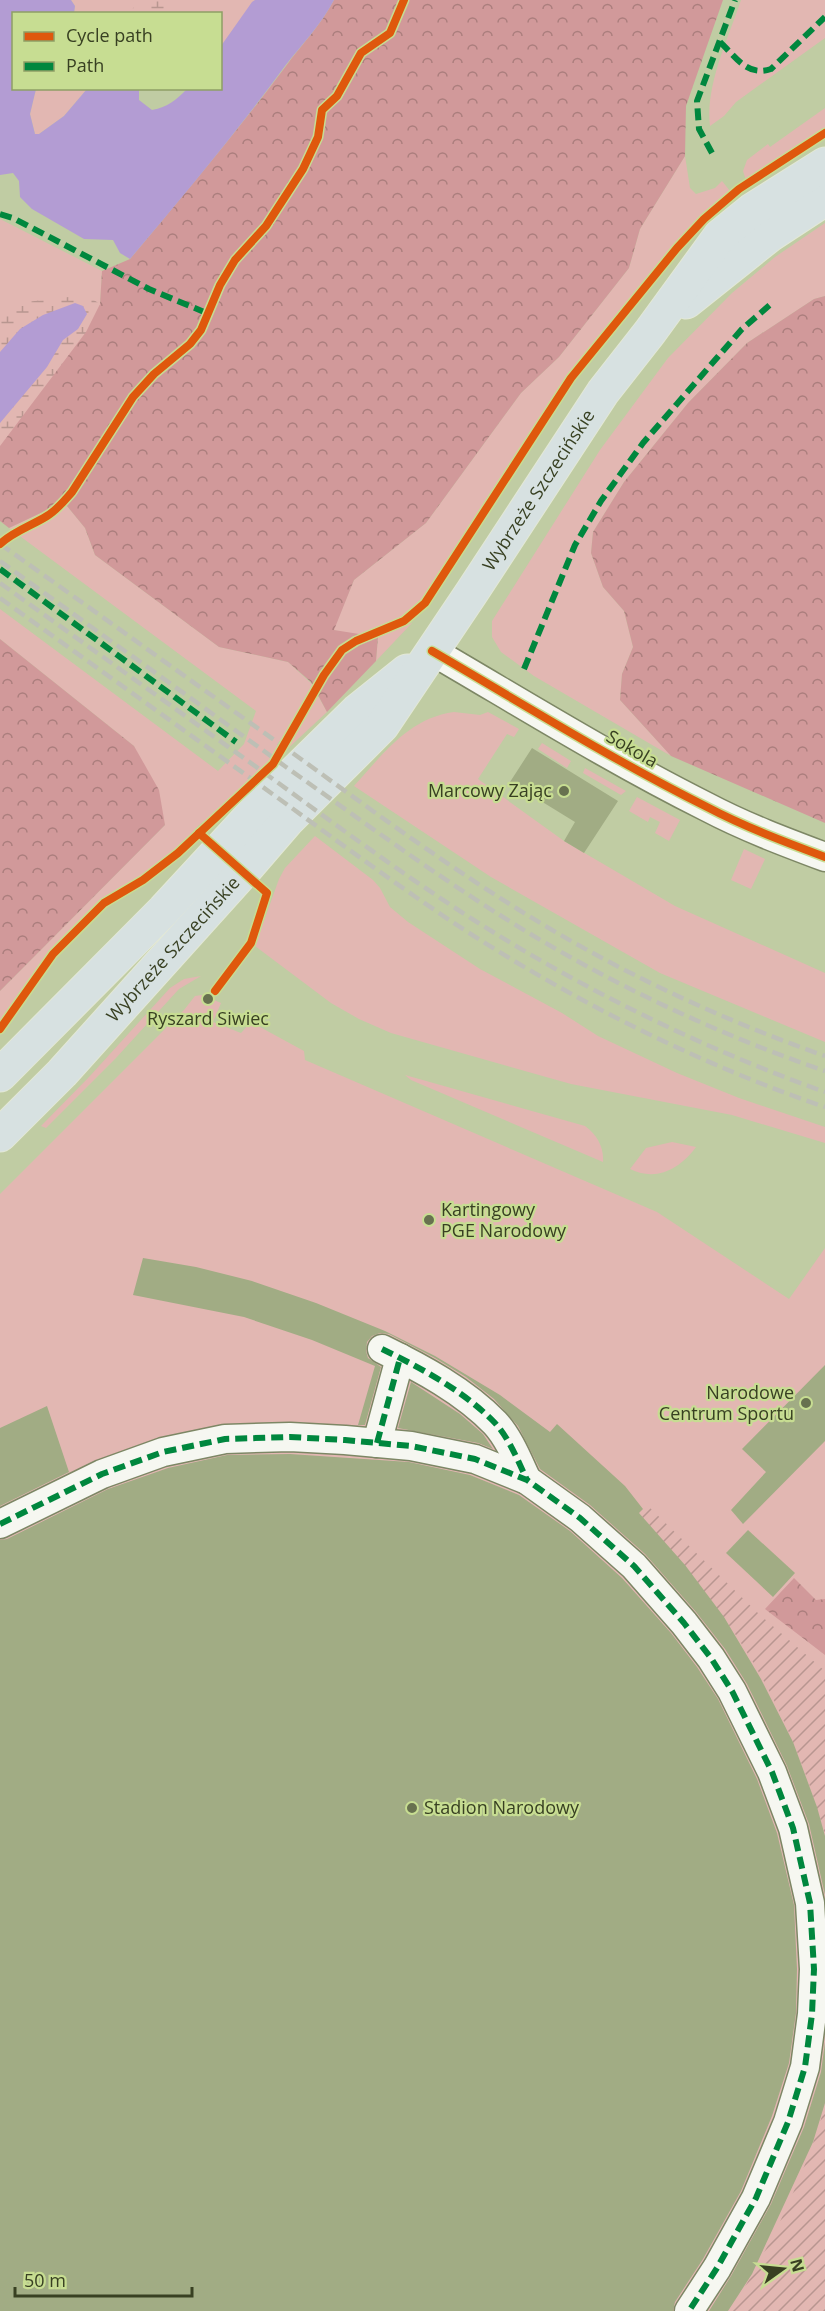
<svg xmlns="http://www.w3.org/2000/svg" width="825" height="2311" font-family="'Open Sans',sans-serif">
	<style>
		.green { fill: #e2b7b2 }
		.forest { fill: url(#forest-crowns) }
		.wetland { fill: url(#wetland-marsh) }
		.garden { fill: url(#garden-furrows) }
		.water { fill: #b39cd3 }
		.building { fill: #a1ac84 }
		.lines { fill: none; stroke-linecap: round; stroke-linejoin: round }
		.minor-casing { stroke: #7d8765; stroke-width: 31 }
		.major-casing { stroke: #e3e8d6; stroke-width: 35 }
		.minor { stroke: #f6f7f1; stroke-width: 28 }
		.major { stroke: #d7e1e1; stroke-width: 33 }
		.rail { stroke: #bdbfb5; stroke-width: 4.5; stroke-dasharray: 12 6; stroke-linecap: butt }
		.quiet { stroke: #00873e; stroke-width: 6; stroke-dasharray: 12 6; stroke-linecap: butt }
		.cycleway-casing { stroke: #c7dd92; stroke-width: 11 }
		.cycleway { stroke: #df580d; stroke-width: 8 }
		.poi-dot { fill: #68714f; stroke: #c7dd92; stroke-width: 2 }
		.labels { text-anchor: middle; stroke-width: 4.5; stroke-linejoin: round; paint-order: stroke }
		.street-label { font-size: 18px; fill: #384022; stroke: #c7dd92 }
		.poi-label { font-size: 18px; fill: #384022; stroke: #c7dd92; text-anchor: end }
	</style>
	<defs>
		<pattern id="forest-crowns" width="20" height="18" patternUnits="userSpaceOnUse" patternTransform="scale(1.5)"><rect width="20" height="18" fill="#d1999a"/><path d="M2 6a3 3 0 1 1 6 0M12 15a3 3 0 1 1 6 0" fill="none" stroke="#ab7e7d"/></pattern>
		<pattern id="wetland-marsh" width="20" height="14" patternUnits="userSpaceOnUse" patternTransform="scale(1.5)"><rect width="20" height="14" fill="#e2b7b2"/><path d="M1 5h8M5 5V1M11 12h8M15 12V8" fill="none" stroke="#b89690"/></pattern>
		<pattern id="garden-furrows" width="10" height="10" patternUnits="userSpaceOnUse" patternTransform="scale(1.5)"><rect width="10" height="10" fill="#e2b7b2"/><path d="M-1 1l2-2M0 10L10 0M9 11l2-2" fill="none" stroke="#b89690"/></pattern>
	</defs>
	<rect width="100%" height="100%" fill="#c0cca3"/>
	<g class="green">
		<polygon points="71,0 255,0 221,46 220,14 74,13 75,6"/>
		<path d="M 741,0 L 825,0 L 825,38 L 736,102 L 724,116 L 710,126 C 705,86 728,39 741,0 Z"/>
		<polygon points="36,89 87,89 64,116 39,134 35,134 30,114"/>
		<polygon points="825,108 825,128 746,180 743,171 747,160 768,144 770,147"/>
		<path d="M 685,156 L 690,188 L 696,194 L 715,188 L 722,181 L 730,191 C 695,218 667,253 639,287 C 557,384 491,492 422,599 C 408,614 383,630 362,634 C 353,635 342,632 333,630 L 354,580 L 426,523 L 521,393 L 559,357 L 629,268 L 640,229 Z"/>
		<polygon points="0,219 102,271 100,304 0,352"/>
		<polygon points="825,223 825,296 814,299 747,343 688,403 624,482 593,532 591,553 603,587 624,611 633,647 622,674 620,700 671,756 534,676 501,652 492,637 492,621 600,450 668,358 732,293 775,257"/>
		<polygon points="67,506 85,528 95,555 219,647 288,662 313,685 262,773 227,805 199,825 175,851 142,877 113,892 103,900 50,952 0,1022 0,991 165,825 134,746 0,639 0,609 218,771 244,744 256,711 9,528 45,511"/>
		<polygon points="412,623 376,661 378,637"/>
		<polygon points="317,694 327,712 283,753"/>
		<path d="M 454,712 L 480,715 L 488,712 L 519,729 L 514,737 L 507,734 L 478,779 L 564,841 L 675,906 L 825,973 L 825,1042 L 660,973 L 491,877 L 354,786 C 383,754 409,718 454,712 Z"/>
		<polygon points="542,743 571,761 567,768 538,749"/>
		<polygon points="585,768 626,791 621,795 583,773"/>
		<polygon points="637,797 680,820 669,841 655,833 660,822 650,817 648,822 629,811"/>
		<polygon points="315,836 373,880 380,888 390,907 408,922 480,969 562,1013 598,1036 677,1073 739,1098 825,1127 825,1143 732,1115 571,1084 391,1033 359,1019 331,1003 255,946 279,879 285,868"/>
		<polygon points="744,849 765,859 751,889 731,880"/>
		<polygon points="201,976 179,989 116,1058 46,1128 41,1126 89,1077 170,988 184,979"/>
		<polygon points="202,995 221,1003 213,1022 241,1033 251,1022 304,1051 305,1060 657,1212 789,1299 825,1248 825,2311 0,2311 0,1194 184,1010 195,996"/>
		<path d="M 405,1075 L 585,1126 C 597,1135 604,1147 603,1162 L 411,1080 Z"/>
		<path d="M 672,1142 L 696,1147 C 680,1169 656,1182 630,1169 L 646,1148 Z"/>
	</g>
	<g class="forest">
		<path d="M 334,0 L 723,0 L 686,106 L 685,156 L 640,229 L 629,268 L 559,357 L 521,393 L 426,523 L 354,580 L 334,630 L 378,637 L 376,661 L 327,712 L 311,682 L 288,662 L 219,647 L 95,555 L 85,528 L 67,506 L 45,511 L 9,528 L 0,521 L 0,423 L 100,304 L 102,271 L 130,259 C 183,196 236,133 286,66 C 302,44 321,25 334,0 Z"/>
		<polygon points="825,296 825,823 671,756 620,700 622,674 633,647 624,611 603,587 591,553 593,532 624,482 688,403 747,343 814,299"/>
		<polygon points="0,639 134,746 159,790 165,825 0,991"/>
		<polygon points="794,1578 816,1600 825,1599 825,1655 765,1609"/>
	</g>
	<g class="wetland">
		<polygon points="140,0 165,0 169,13 129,13"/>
		<polygon points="86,295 100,304 86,332 0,446 0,306 9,308 26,302"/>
	</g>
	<g class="garden">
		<path d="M 647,1505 L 761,1616 L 825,1671 L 825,1836 C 805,1760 770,1680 723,1617 C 697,1581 667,1548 639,1513 Z"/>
		<path d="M 825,2106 L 825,2311 L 730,2311 C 770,2248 804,2178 825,2106 Z"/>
	</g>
	<g class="water">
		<path d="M 0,0 L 71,0 L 75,6 L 74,13 L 14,14 L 14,88 L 36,89 L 30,114 L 35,134 L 39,134 L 64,116 L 87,89 L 139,89 L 139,100 L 152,110 C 168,107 176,100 187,89 L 220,88 L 221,46 L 252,2 L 255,0 L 334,0 C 321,25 302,44 285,66 C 236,133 183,196 130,259 L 120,253 L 113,240 L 84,239 L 32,209 L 20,197 L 19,181 L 13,173 L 0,175 Z"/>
		<polygon points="75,303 83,306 87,314 78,329 63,340 47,367 0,423 0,352 20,329 43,315"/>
	</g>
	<g class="building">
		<polygon points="532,748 618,801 584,853 564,841 575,822 510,782"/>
		<polygon points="143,1258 196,1267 252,1281 316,1303 385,1331 435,1356 500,1395 550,1432 557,1424 625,1486 643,1509 639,1513 685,1565 724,1617 761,1679 793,1742 817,1807 825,1836 825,1895 809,1824 787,1766 747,1684 725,1649 696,1612 645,1554 590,1505 540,1469 518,1426 494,1399 466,1377 435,1358 389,1334 380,1333 372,1336 367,1342 366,1351 368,1358 381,1367 365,1425 358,1425 375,1366 312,1340 244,1317 133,1295"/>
		<polygon points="825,1365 825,1441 743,1524 731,1510 766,1472 742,1449"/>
		<polygon points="411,1382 460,1414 483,1434 493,1449 478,1443 398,1428"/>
		<polygon points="47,1406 69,1472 0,1506 0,1428"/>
		<polygon points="290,1454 409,1462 470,1475 519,1495 570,1531 622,1578 671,1633 697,1667 718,1699 757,1779 777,1833 794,1905 797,1969 796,2013 789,2063 772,2116 741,2191 703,2259 675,2302 673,2311 0,2311 0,1540 7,1539 108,1489 168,1468 227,1455"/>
		<polygon points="748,1530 795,1573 773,1597 726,1553"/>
		<polygon points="825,2042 825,2103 813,2142 752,2274 728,2311 709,2311 731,2276 771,2204 804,2127 821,2072"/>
	</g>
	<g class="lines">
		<g class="minor-casing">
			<g id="minor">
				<path d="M 432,651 C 523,704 613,760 707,807 C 745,827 785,842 825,857"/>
				<path d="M 382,1349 C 421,1368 464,1391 495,1423 C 509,1438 518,1461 527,1480"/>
				<polyline points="377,1443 400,1358"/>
				<polyline points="0,1524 102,1474 163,1452 225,1439 290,1437 345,1440 411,1446 475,1459 527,1480 580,1518 634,1566 684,1623 711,1658 732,1691 772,1772 793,1828 810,1903 814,1969 812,2014 805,2067 788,2122 756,2198 717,2268 689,2311"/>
			</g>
		</g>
		<g class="major-casing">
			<g id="major">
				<polyline points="686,302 770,235 825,199"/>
				<polyline points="0,1075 164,910 262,804 357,711 407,671"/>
				<path id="s1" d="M 0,1135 L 62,1073 L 243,872 L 287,821 L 382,726 L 472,592 L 603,392 L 650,332 L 720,236 L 752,210 L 825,164"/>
			</g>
		</g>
		<use href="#minor" class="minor"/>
		<use href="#major" class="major"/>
		<g class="rail">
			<path d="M 0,544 C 96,612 191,681 287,749 C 362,803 437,859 516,908 C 613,969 717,1018 825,1056"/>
			<path d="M 0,561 C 95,630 191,698 286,767 C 372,828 458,892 549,945 C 637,996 729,1038 825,1071"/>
			<path d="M 0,583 C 89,647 177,710 266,774 C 332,822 398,871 466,915 C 578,987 699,1047 825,1092"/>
			<path d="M 0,598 C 93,665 185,731 278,798 C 340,843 402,889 466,931 C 578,1003 699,1064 825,1107"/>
		</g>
		<g class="quiet">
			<path d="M 720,42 C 736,57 747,77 771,69 L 825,17"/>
			<polyline points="712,153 699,129 697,101 735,0"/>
			<polyline points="0,214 13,218 149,289 209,314"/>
			<polyline points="0,569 236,742"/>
			<polyline points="524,669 575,545 601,501 643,443 742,329 771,304"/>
			<path d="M 382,1349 C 421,1368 464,1391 495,1423 C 509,1438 518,1461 527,1480"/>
			<polyline points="377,1443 400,1358"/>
			<polyline points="0,1524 102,1474 163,1452 225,1439 290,1437 345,1440 411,1446 475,1459 527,1480 580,1518 634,1566 684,1623 711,1658 732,1691 772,1772 793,1828 810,1903 814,1969 812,2014 805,2067 788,2122 756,2198 717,2268 689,2311"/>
		</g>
		<g class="cycleway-casing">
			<g id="cycleway">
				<path d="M 0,544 C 14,531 31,526 47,516 C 57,510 64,501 72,492 L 133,397 L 154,374 L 190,344 L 201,330 L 220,285 L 235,260 L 266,226 L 303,169 L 318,137 L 322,110 L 337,96 L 361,53 L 390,33 L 404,0"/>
				<path d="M 432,651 C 523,704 613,760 707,807 C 745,827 785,842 825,857"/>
				<polyline points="199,833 267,893 251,943 215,991"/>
				<polyline points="0,1029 53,954 104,903 143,880 178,853 273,764 324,675 342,650 356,641 404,621 425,603 571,378 677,248 704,219 739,189 825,133"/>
			</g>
		</g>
		<use href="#cycleway" class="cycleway"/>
	</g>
	<g class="poi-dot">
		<circle cx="564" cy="791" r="6"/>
		<circle cx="208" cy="999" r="6"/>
		<circle cx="429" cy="1220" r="6"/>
		<circle cx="806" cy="1403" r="6"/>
		<circle cx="412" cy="1808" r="6"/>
	</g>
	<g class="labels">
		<g class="street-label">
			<text dy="6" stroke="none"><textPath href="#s1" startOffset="843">Wybrzeże Szczecińskie</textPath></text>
			<text transform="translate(632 749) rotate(30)" y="6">Sokola</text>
			<text dy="6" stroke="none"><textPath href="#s1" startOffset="254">Wybrzeże Szczecińskie</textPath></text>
		</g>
		<g class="poi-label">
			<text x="552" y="797">Marcowy Zając</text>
			<text x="208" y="1025" text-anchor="middle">Ryszard Siwiec</text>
			<text x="441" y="1216" text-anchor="start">Kartingowy<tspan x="441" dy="21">PGE Narodowy</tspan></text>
			<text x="794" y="1399">Narodowe<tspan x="794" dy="21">Centrum Sportu</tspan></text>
			<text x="424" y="1814" text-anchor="start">Stadion Narodowy</text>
		</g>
	</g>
	<rect x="12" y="12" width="210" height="78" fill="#c7dd92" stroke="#8e9e65" stroke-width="1.5"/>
	<rect x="24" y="32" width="30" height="9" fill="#df580d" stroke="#8e9e65" stroke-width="1.5"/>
	<text x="66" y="42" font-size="18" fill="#384022">Cycle path</text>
	<rect x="24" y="62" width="30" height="9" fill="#00873e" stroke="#8e9e65" stroke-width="1.5"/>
	<text x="66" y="72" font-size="18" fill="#384022">Path</text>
	<g transform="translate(783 2269) rotate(75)" stroke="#c7dd92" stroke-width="4.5" paint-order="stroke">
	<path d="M0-4.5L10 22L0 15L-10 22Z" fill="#384022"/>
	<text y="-9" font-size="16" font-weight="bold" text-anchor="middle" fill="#384022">N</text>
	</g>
	<path d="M15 2287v9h177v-9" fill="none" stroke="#384022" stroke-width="3"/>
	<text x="24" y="2287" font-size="18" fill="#384022" stroke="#c7dd92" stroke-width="4.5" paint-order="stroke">50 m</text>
</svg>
